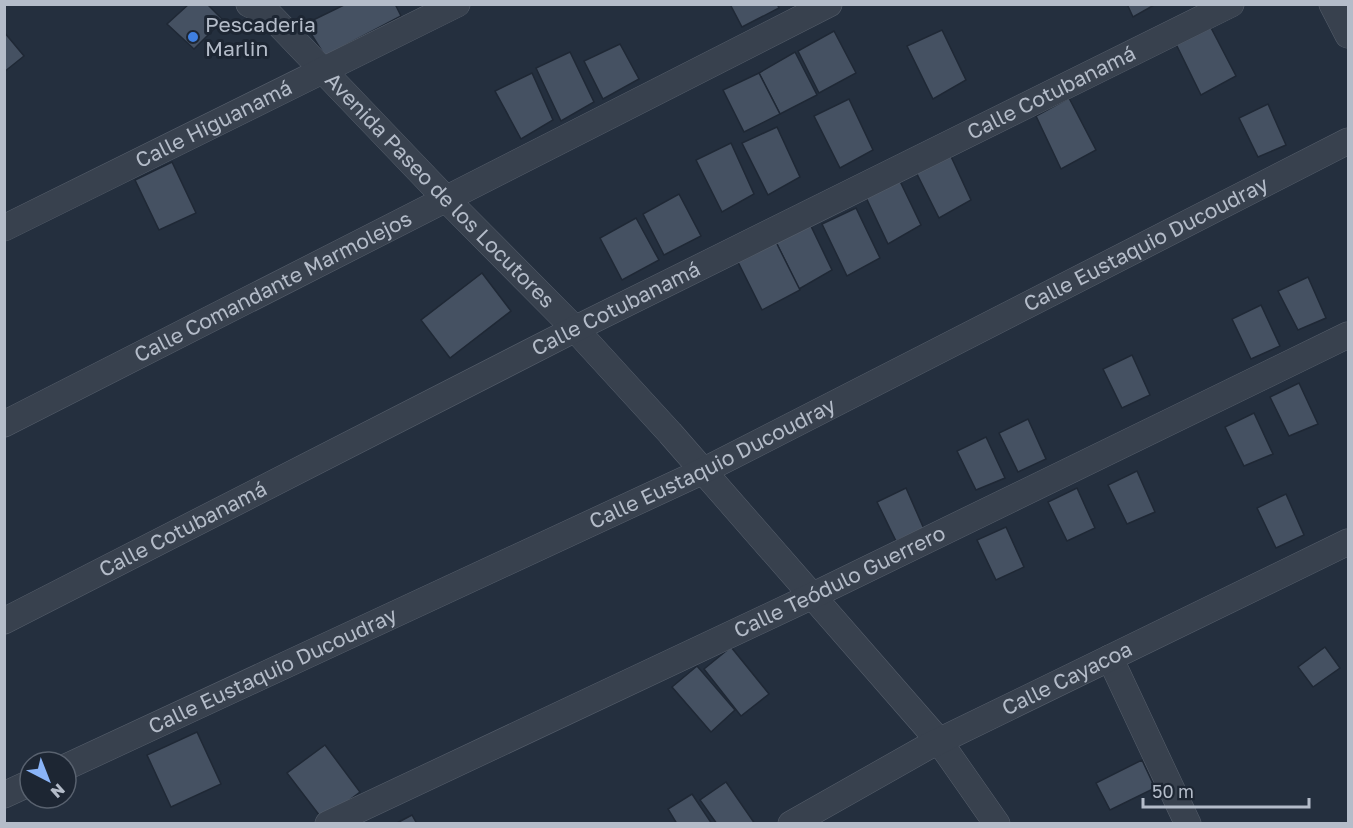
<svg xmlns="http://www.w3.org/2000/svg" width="1353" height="828" font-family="'Golos Text',sans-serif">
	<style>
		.building { fill: #455162; stroke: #1f2835; stroke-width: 1.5 }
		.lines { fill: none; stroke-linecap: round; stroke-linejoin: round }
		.street-casing { stroke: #565f6c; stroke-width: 27 }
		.street { stroke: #38414e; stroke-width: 26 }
		.shop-dot { fill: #3f7fe0; stroke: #1d2633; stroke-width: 2 }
		.labels { text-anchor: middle; stroke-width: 6; stroke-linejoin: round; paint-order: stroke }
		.poi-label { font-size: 21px; fill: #b4bcc9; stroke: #1d2633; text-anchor: start }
		.street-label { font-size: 21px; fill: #b4bcc9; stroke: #1d2633 }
	</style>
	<rect width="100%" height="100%" fill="#242f3e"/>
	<g class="building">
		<polygon points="189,4 207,4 223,20 194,49 167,24"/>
		<polygon points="346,4 395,4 401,16 325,56 305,24"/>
		<polygon points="730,4 777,4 779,8 742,27"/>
		<polygon points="1127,4 1156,4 1133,17"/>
		<polygon points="1209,24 1236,76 1201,95 1175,42"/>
		<polygon points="942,30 966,80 933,99 907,46"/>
		<polygon points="834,31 856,73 819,93 798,51"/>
		<polygon points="4,32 24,56 4,72"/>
		<polygon points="620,44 639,79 603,99 584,61"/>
		<polygon points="570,52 594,102 561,121 536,68"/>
		<polygon points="795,52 817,95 780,114 759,73"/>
		<polygon points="532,73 553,120 521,139 495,91"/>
		<polygon points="759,73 780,114 744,132 723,90"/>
		<polygon points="1069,98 1096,150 1061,169 1036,116"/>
		<polygon points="849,99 873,150 840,168 814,116"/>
		<polygon points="1268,104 1286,145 1258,157 1239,118"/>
		<polygon points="777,127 800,177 768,195 742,143"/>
		<polygon points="731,143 754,194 722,212 696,160"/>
		<polygon points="948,150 971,200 939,218 913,166"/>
		<polygon points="172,162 196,213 159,230 135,180"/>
		<polygon points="897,175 921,225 888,244 863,191"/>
		<polygon points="679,194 701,236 664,255 643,214"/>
		<polygon points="856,208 880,258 847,276 822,224"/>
		<polygon points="636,218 659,260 622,280 600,238"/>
		<polygon points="808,220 832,270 799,289 773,236"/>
		<polygon points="776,242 800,290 762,310 737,260"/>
		<polygon points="482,273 511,311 450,358 421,320"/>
		<polygon points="1308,277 1326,318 1298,330 1278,291"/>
		<polygon points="1261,305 1280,346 1251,359 1232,319"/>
		<polygon points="1132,355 1150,395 1122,408 1103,369"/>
		<polygon points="1299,383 1318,424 1289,436 1270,397"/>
		<polygon points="1254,413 1273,454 1244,466 1225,427"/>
		<polygon points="1028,419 1046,459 1018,472 999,433"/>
		<polygon points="986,437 1005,478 976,490 957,451"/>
		<polygon points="1137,471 1155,512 1127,524 1108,485"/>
		<polygon points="906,488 924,529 896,541 877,502"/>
		<polygon points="1077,488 1095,528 1067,541 1048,502"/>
		<polygon points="1286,494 1304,535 1276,548 1257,508"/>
		<polygon points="1006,527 1024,567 996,580 977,540"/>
		<polygon points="731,647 769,694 741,716 704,669"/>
		<polygon points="1325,647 1340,668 1313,687 1298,667"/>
		<polygon points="697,666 735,710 711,732 672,687"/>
		<polygon points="197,732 221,784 171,807 147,755"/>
		<polygon points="325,745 360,792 323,820 287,773"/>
		<polygon points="1142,760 1155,788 1110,810 1096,783"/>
		<polygon points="726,782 755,824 717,824 700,800"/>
		<polygon points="692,794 712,824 677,824 668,809"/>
		<polygon points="412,815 417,824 395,824"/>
	</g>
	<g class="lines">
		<g class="street-casing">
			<g id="street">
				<path id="s1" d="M 249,4 L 269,14 L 447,200 L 575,329 L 670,433 L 939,741 L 997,824"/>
				<polyline points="1332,4 1348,35"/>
				<path id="s2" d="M 4,228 L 457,4"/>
				<path id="s3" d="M 4,424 L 829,4"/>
				<path id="s4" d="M 4,621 L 575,329 L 1231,4"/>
				<polyline points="1110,658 1188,824"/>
				<path id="s5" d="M 66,767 L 703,471 L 1348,141"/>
				<polyline points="4,795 30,783"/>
				<path id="s6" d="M 328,824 L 812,596 L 1348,335"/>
				<path id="s7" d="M 791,824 L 927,747 L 1348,542"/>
			</g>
		</g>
		<use href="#street" class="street"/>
	</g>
	<circle class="shop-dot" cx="193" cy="37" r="6"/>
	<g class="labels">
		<g class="poi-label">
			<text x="205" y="32">Pescaderia<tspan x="205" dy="24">Marlin</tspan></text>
		</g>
		<g class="street-label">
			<text dy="7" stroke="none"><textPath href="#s4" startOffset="1173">Calle Cotubanamá</textPath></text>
			<text dy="7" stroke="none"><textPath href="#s2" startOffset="234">Calle Higuanamá</textPath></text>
			<text dy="7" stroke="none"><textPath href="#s1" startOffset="268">Avenida Paseo de los Locutores</textPath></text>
			<text dy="7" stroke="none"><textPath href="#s5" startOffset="1200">Calle Eustaquio Ducoudray</textPath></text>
			<text dy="7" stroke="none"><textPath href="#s3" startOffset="302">Calle Comandante Marmolejos</textPath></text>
			<text dy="7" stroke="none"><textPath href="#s4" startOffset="687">Calle Cotubanamá</textPath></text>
			<text dy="7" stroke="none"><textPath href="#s5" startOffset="714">Calle Eustaquio Ducoudray</textPath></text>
			<text dy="7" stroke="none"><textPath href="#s4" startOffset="201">Calle Cotubanamá</textPath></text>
			<text dy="7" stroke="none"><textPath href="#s6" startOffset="566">Calle Teódulo Guerrero</textPath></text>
			<text dy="7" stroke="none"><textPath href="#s5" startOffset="228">Calle Eustaquio Ducoudray</textPath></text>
			<text dy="7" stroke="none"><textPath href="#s7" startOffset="312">Calle Cayacoa</textPath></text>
		</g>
	</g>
	<rect width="1353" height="828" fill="none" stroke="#b4bcc9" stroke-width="12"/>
	<g transform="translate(48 780) rotate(138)"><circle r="28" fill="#1d2633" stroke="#59626f" stroke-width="1.5"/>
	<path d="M0-4.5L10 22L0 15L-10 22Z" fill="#8ab4f8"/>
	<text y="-9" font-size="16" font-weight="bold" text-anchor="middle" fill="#b4bcc9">N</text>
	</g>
	<path d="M1143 798v9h166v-9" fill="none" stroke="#b4bcc9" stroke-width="3"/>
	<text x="1152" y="798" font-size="18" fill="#b4bcc9" stroke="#1d2633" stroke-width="4.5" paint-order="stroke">50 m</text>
</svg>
